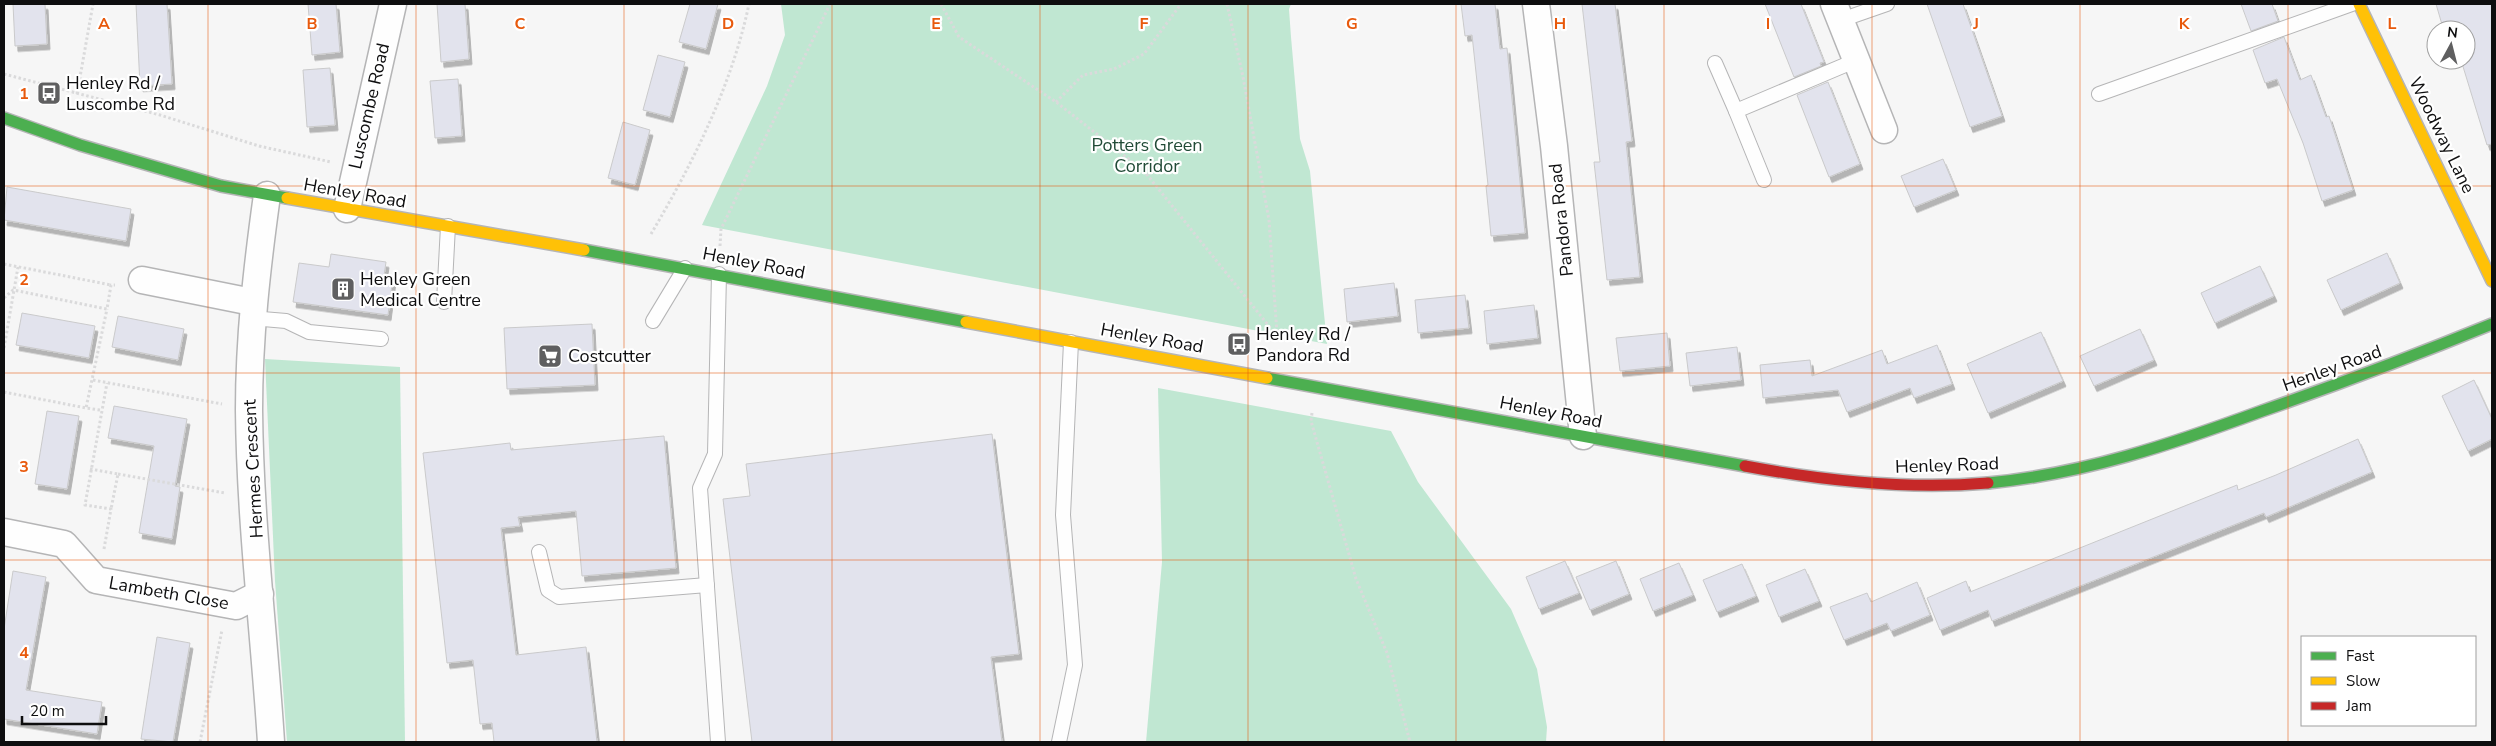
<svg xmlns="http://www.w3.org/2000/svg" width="2496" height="746" font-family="'Nunito Sans',sans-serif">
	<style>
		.green { fill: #c0e7d2 }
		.building { fill: #e2e3ed; stroke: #cacacb; filter: url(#shadow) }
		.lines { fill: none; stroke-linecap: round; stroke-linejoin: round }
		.lane-casing { stroke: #b5b5b6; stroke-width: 16 }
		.street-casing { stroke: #b5b5b6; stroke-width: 29 }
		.fast-casing { stroke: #b5b5b6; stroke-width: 14 }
		.slow-casing { stroke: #b5b5b6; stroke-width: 14 }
		.jam-casing { stroke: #b5b5b6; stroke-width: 14 }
		.path { stroke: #dadadb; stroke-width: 3; stroke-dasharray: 2.5 2.5; stroke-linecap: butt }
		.lane { stroke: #fefefe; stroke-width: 14 }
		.street { stroke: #fefefe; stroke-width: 26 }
		.fast { stroke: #4caf50; stroke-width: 11 }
		.slow { stroke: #ffc107; stroke-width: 11 }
		.jam { stroke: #c62828; stroke-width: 11 }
		.grid { fill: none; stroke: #e8590c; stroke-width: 1; stroke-opacity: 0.55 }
		.labels { text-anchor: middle; stroke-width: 4.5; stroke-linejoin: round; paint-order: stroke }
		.poi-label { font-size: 18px; fill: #0e0e0f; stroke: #fff; text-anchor: start }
		.street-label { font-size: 18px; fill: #0e0e0f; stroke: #fff }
		.park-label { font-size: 18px; fill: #214b37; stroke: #fff }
		.grid-label { font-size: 16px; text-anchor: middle; font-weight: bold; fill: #e8590c; stroke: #fff; stroke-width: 4.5; stroke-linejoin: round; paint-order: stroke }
	</style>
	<defs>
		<filter id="shadow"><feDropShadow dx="3" dy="5.5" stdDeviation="0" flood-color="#0004"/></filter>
	</defs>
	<rect width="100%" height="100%" fill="#f6f6f6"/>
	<g class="green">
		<polygon points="781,4 1291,4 1289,9 1291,37 1300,139 1310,171 1327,344 702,225 767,86 785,35"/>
		<polygon points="265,359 400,367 405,742 287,742 275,581"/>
		<polygon points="1158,388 1391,431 1418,482 1511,609 1537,669 1547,727 1546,742 1146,742 1162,562"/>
	</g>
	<g class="building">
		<polygon points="13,4 45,4 47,44 15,46"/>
		<polygon points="136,4 167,4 172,84 140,86"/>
		<polygon points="308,4 336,4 340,52 312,55"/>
		<polygon points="437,4 465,4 469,59 441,62"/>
		<polygon points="690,4 718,4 706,49 679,42"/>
		<polygon points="1461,4 1495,4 1500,49 1507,48 1525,233 1491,236 1486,186 1488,185 1472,35 1465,36"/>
		<polygon points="1582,4 1615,4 1632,141 1626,142 1640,277 1607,280 1594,162 1600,162"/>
		<polygon points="1765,4 1801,4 1824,62 1820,63 1821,66 1794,77"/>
		<polygon points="1927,4 1963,4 2002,116 1970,127"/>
		<polygon points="2241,4 2272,4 2278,21 2251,31"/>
		<polygon points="2436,4 2492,4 2492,144 2487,145 2461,60 2466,60 2466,30 2452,30 2450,26 2443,28"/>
		<polygon points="2284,37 2300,80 2311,75 2326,117 2329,116 2353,190 2322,201 2303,143 2277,79 2265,83 2253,50"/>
		<polygon points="658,55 685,62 670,117 643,110"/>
		<polygon points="330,68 335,125 307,127 303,70"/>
		<polygon points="458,79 462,136 435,138 430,81"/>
		<polygon points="1828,82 1860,164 1829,177 1797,95"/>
		<polygon points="623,122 650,130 635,185 608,178"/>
		<polygon points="1943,159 1956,190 1914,207 1901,176"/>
		<polygon points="7,187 131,209 126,241 4,220"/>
		<polygon points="2387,253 2400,283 2341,310 2327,280"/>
		<polygon points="331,254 386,262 384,276 393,277 388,315 293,302 299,263 329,267"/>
		<polygon points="2260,266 2274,296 2215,323 2201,293"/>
		<polygon points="1394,283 1398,316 1347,322 1344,289"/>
		<polygon points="1465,295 1469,328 1418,333 1415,300"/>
		<polygon points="1534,305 1538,338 1487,344 1484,311"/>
		<polygon points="22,313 95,326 89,358 16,345"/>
		<polygon points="118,316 184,329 178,360 112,347"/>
		<polygon points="592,324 595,385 507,389 504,328"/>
		<polygon points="2140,329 2154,360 2094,386 2080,356"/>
		<polygon points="2041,332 2063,381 1988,413 1967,364"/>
		<polygon points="1667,333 1670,366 1620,371 1616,338"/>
		<polygon points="1937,345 1952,384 1914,398 1910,388 1847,412 1838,390 1763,398 1760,365 1810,360 1812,376 1882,350 1887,364"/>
		<polygon points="1737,347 1741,380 1690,386 1686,353"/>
		<polygon points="2474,380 2492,419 2492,439 2468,451 2442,396"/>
		<polygon points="114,406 187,419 175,486 180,487 172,539 139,533 154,446 108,438"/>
		<polygon points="47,411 79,416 67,489 35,484"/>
		<polygon points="992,434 1019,654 991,657 1002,742 752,742 723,499 750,496 746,464"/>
		<polygon points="664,436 676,568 582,576 576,511 518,517 520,526 501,528 516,655 586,647 597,742 494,742 492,723 480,724 473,660 447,663 423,453 510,443 511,450"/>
		<polygon points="2358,439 2372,472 2266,517 2264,513 1992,621 1988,610 1940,630 1927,598 1966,581 1970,592 2237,485 2238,490 2276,475"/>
		<polygon points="1565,561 1579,593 1539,609 1526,577"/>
		<polygon points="1616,561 1629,594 1590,610 1576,577"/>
		<polygon points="1679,563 1693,595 1653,611 1640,579"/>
		<polygon points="1742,564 1756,596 1717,612 1703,580"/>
		<polygon points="1805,569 1819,601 1779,617 1766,585"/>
		<polygon points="13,571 46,577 26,690 102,702 97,734 4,719 4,629"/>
		<polygon points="1917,582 1930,615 1891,631 1887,623 1844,640 1830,607 1867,593 1871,602"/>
		<polygon points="157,637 190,643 173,742 141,739"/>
	</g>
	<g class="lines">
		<g class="lane-casing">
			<g id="lane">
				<polyline points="1841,20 1887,4"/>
				<polyline points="1715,63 1736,111 1857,60"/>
				<polyline points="2099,94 2352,4"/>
				<polyline points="1736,111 1764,180"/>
				<polyline points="444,302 448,226"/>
				<polyline points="252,318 286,321 309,332 381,339"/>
				<polyline points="653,321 685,268"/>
				<polyline points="539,552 548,590 559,597 707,585"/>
				<polyline points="718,742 700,488 715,454 719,274"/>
				<polyline points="1059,742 1075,665 1063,515 1071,342"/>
			</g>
		</g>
		<g class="street-casing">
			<g id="street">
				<polyline points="1536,4 1554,146 1583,436"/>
				<polyline points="1834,4 1884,130"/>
				<path d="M 267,195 C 257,267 249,337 249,410 C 250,521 264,632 271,742"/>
				<polyline points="347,209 393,4"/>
				<polyline points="142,280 252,302"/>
				<polyline points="4,532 64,544 96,580 236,606 260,594"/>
			</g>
		</g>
		<g class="fast-casing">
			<g id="fast">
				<polyline points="4,118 80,145 221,186 287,198"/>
				<polyline points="584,250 966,322"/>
				<polyline points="1267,378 1745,466"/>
				<path d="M 1988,483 C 2084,474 2172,444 2262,411 C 2339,384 2416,355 2492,324"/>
			</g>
		</g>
		<g class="slow-casing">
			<g id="slow">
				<polyline points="2359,4 2492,281"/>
				<polyline points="287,198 584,250"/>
				<polyline points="966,322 1267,378"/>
			</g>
		</g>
		<g class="jam-casing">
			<path id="jam" d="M 1745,466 C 1825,481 1907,490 1988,483"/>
		</g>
		<g class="path">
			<polyline points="941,4 959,37 1056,102 1144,171 1277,336"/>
			<polyline points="1227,4 1243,77 1269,220 1277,334"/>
			<polyline points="4,74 160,115 259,146 331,162"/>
			<polyline points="77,94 93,4"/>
			<polyline points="1056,102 1083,75 1114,69 1144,54 1181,4"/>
			<path d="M 651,234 C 693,163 732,85 749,4"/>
			<polyline points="720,246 721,229 830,4"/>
			<polyline points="4,264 111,285"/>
			<polyline points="4,298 13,290 107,309 111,285 115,285"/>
			<polyline points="4,348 18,267"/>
			<polyline points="93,380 222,404"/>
			<polyline points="4,392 86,408"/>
			<polyline points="100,410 86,408 107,309"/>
			<polyline points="1312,413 1311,421 1356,579 1387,653 1410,742"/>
			<polyline points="90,469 118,474 111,509"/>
			<polyline points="118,474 225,493"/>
			<polyline points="104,549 111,509 85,505 107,383"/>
			<polyline points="200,742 222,630"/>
		</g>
		<use href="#lane" class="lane"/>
		<use href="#street" class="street"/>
		<use href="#fast" class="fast"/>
		<use href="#slow" class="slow"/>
		<use href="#jam" class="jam"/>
	</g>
	<path class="grid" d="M 208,4 L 208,742M 416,4 L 416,742M 624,4 L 624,742M 832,4 L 832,742M 1040,4 L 1040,742M 1248,4 L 1248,742M 1456,4 L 1456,742M 1664,4 L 1664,742M 1872,4 L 1872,742M 2080,4 L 2080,742M 2288,4 L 2288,742M 4,186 L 2492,186M 4,373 L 2492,373M 4,560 L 2492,560"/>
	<defs>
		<g id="bus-square" transform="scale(1.25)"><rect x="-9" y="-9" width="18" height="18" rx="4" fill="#5f5f60" stroke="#fff"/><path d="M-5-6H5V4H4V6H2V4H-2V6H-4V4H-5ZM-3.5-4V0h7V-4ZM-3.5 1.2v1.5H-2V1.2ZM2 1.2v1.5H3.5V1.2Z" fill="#fff"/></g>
		<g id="building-square" transform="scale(1.25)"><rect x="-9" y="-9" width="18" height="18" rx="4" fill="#5f5f60" stroke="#fff"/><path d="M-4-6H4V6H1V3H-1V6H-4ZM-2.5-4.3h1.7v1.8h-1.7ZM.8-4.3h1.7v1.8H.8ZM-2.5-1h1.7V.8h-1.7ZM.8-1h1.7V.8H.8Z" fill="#fff"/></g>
		<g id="supermarket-square" transform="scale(1.25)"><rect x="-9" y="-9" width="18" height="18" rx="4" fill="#5f5f60" stroke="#fff"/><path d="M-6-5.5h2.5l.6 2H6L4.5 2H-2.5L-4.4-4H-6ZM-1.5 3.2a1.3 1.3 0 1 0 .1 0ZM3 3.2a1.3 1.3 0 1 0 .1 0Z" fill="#fff"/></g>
	</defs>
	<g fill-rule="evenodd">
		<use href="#bus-square" x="49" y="93"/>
		<use href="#building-square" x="343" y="289"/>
		<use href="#bus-square" x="1239" y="344"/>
		<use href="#supermarket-square" x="550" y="356"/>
	</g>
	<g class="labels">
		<g class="poi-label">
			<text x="66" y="89">Henley Rd /<tspan x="66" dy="21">Luscombe Rd</tspan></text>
			<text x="360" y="285">Henley Green<tspan x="360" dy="21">Medical Centre</tspan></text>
			<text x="1256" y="340">Henley Rd /<tspan x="1256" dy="21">Pandora Rd</tspan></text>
			<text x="568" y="362">Costcutter</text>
		</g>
		<g class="street-label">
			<text transform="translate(369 106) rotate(-77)" y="6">Luscombe Road</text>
			<text transform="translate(2442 135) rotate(64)" y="6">Woodway Lane</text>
			<text transform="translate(355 193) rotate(10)" y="6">Henley Road</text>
			<text transform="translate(1561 220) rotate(-96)" y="6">Pandora Road</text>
			<text transform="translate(754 263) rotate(11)" y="6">Henley Road</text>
			<text transform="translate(1152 338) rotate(10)" y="6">Henley Road</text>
			<text transform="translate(2332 368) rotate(-20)" y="6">Henley Road</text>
			<text transform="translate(1551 412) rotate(11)" y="6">Henley Road</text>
			<text transform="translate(1947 465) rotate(-2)" y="6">Henley Road</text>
			<text transform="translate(253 469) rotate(-93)" y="6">Hermes Crescent</text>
			<text transform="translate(169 593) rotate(10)" y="6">Lambeth Close</text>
		</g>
		<g class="park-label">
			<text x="1147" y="151">Potters Green<tspan x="1147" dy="21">Corridor</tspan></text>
		</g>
	</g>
	<g class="grid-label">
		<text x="104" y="29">A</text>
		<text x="312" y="29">B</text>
		<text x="520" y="29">C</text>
		<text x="728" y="29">D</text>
		<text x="936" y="29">E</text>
		<text x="1144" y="29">F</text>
		<text x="1352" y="29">G</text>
		<text x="1560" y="29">H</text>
		<text x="1768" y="29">I</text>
		<text x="1976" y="29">J</text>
		<text x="2184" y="29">K</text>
		<text x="2392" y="29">L</text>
		<text x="24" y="99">1</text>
		<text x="24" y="285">2</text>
		<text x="24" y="472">3</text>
		<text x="24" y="658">4</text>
	</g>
	<rect width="2496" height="746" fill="none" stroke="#0e0e0f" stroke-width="10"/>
	<rect x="2301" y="636" width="175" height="90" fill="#ffffff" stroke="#9f9f9f"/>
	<rect x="2311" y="652" width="25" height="8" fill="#4caf50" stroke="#9f9f9f"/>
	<text x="2346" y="661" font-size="15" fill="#0e0e0f">Fast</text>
	<rect x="2311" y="677" width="25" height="8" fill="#ffc107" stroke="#9f9f9f"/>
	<text x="2346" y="686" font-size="15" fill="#0e0e0f">Slow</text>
	<rect x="2311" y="702" width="25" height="8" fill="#c62828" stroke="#9f9f9f"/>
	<text x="2346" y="711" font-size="15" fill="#0e0e0f">Jam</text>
	<g transform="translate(2451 45) rotate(7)"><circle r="24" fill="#ffffff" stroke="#9f9f9f"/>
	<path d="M0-4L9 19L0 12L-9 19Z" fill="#5f5f60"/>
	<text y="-8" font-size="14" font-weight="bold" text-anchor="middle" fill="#0e0e0f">N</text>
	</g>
	<path d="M22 716v8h84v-8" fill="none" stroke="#0e0e0f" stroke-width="2.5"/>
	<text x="30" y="716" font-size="15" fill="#0e0e0f" stroke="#ffffff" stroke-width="4" paint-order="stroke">20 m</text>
</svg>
